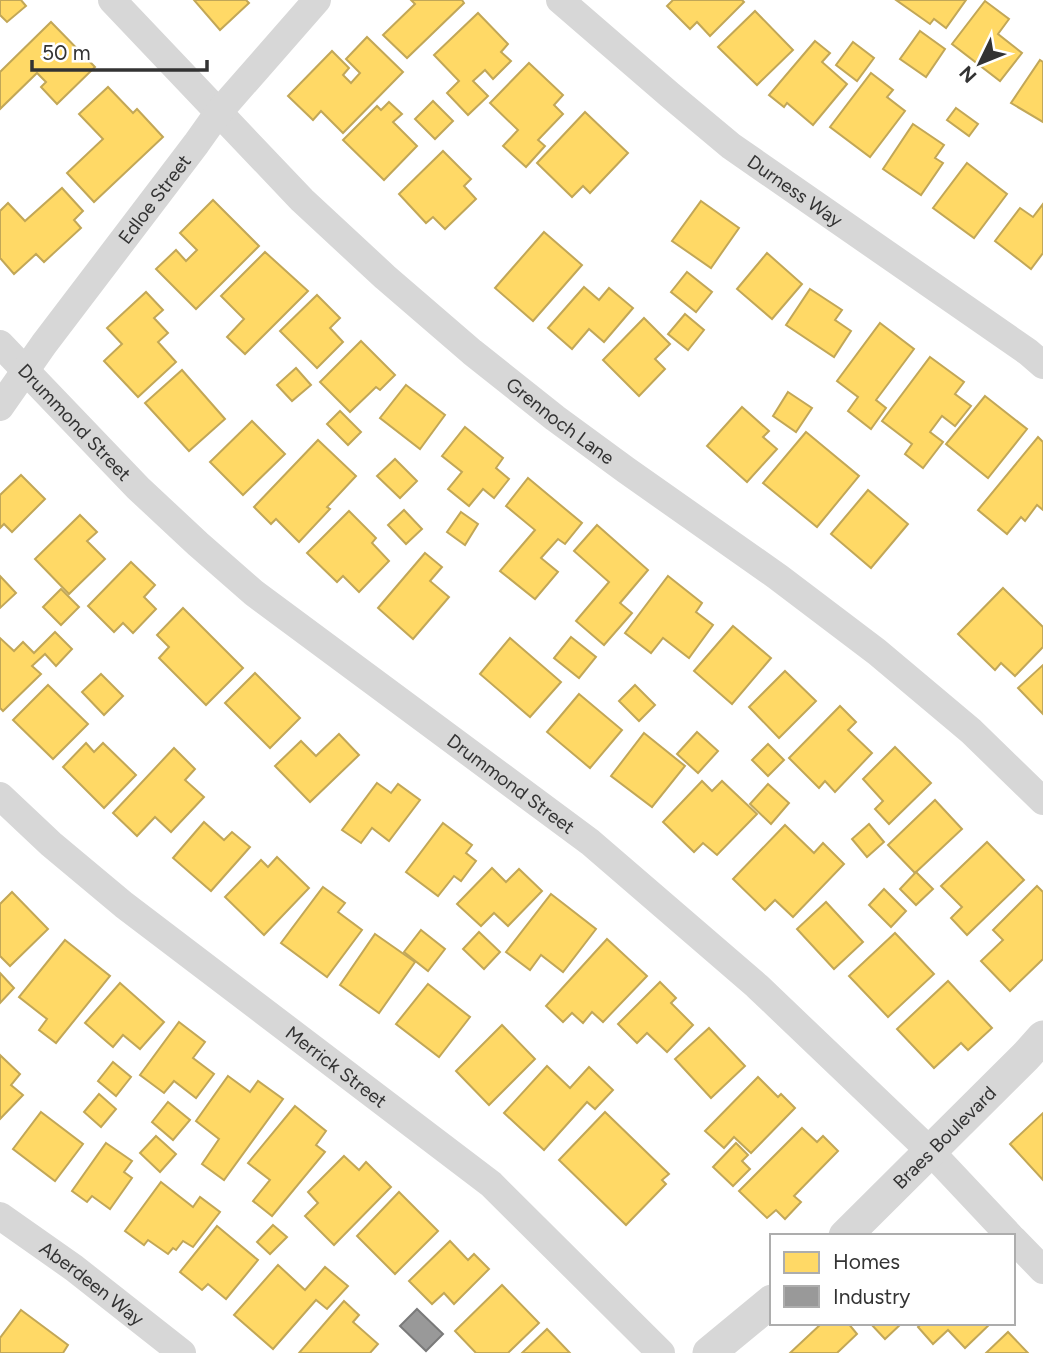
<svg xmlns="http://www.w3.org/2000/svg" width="1043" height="1353" font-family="Figtree,sans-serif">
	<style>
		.homes { fill: #ffd966; stroke: #c2a757; stroke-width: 2 }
		.industry { fill: #999; stroke: #7a7a7a; stroke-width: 2 }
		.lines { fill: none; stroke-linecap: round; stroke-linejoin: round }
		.minor { stroke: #d7d7d7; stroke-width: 28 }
		.tertiary { stroke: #d7d7d7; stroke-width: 33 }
		.labels { text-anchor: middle; stroke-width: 7; stroke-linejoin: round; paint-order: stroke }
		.street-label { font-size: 19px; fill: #333; stroke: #fff }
	</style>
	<rect width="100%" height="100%" fill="#fff"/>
	<g class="homes">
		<polygon points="0,0 21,0 26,6 7,22 0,15"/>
		<polygon points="194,0 246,0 249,3 220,30"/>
		<polygon points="411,0 462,0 464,3 407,58 383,35 415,4"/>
		<polygon points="673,0 742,0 744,2 710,36 697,22 690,29 667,6"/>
		<polygon points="896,0 966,0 946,28 934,19 930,24"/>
		<polygon points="985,1 1009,19 998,34 1022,53 1000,81 952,44"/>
		<polygon points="755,11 793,50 757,85 718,47"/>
		<polygon points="478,13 508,44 501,52 511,61 493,79 485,70 473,81 488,96 468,115 447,93 459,81 434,55"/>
		<polygon points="51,22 95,67 57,104 41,87 46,82 37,73 0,109 0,72"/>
		<polygon points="920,31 945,49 926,77 900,59"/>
		<polygon points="367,37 403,72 343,133 321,111 313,120 288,96 332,51 349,68 343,75 351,83 360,73 346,59"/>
		<polygon points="815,41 830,53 822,62 847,84 813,125 787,103 784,107 769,95"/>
		<polygon points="853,42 874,58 857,81 836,65"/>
		<polygon points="1040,60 1043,62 1043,122 1011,103"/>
		<polygon points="529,63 563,95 554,105 563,114 538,140 545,146 526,167 503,146 518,130 490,103"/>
		<polygon points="871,73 893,90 887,97 905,111 870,157 830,127"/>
		<polygon points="108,87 133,113 137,109 163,137 94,202 67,173 103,139 79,114"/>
		<polygon points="433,101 453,121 435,139 415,119"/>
		<polygon points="389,102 402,114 393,122 417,146 384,180 343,140 377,106 381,110"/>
		<polygon points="956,108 978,124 969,136 947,120"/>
		<polygon points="585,112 628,153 590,193 583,186 572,197 537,163"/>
		<polygon points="913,124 944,145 935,158 943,163 921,195 883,169"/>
		<polygon points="443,151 471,179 464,186 476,199 445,229 433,217 426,223 399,194"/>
		<polygon points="967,163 1007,194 974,238 933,208"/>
		<polygon points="62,188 83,211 74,220 81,228 44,262 36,254 14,274 0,258 0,211 8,203 25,221"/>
		<polygon points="213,200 259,246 196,309 156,269 176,250 186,261 197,250 180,233"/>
		<polygon points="701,201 739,228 711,268 672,241"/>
		<polygon points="1043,204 1043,253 1031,269 995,241 1020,208 1033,217"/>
		<polygon points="544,232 582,265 533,321 495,288"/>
		<polygon points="265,252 308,291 245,354 227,337 244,319 221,296"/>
		<polygon points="767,253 802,284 772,319 737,289"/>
		<polygon points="687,272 712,292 696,312 671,292"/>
		<polygon points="584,287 599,300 609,288 633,308 604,342 589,329 572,349 548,328"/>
		<polygon points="810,289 842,310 835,320 851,331 834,357 786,325"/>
		<polygon points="146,292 163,310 154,318 168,333 158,342 176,362 138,397 104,361 122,344 107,328"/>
		<polygon points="317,295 340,318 330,328 343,342 317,368 280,331"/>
		<polygon points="685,314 704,330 688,350 668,334"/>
		<polygon points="644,318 670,344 655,359 665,369 639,396 603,360"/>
		<polygon points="880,323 914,349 876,400 886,408 871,429 848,411 858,397 837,381"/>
		<polygon points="361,341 395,375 380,390 376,387 350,412 320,382"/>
		<polygon points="930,357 964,382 955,394 971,406 955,426 942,416 930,432 943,442 923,468 905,454 912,444 882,421"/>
		<polygon points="296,368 311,385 292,401 277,385"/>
		<polygon points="182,370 225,419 189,451 145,403"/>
		<polygon points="406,385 445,415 420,449 380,418"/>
		<polygon points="788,392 812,408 796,432 773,416"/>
		<polygon points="985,396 1027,429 988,478 946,444"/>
		<polygon points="742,407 769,431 763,437 777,449 747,482 707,446"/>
		<polygon points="340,411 361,432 348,445 327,424"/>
		<polygon points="252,421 285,454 243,495 210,462"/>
		<polygon points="465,427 503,458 496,468 509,479 494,498 483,489 469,506 448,489 462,472 442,456"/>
		<polygon points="806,432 859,476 817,527 763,483"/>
		<polygon points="1038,437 1043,442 1043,510 1037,505 1025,521 1021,517 1007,534 978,510"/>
		<polygon points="318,440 356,476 327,507 330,509 299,542 276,519 271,524 254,507"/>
		<polygon points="395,459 417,481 400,498 377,476"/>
		<polygon points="21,475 45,499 12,532 4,524 0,528 0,495"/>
		<polygon points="528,478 582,523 565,544 558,539 541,558 558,572 535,599 500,571 535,530 506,506"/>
		<polygon points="868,490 908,524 871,568 831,534"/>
		<polygon points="404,510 422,529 406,544 388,525"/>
		<polygon points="349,511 376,538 372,543 389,561 359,592 343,576 337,582 307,553"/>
		<polygon points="461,512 478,524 465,545 447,532"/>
		<polygon points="80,515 97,532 87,541 105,559 69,594 35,559"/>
		<polygon points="597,525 648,570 620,603 632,613 604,645 576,621 609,582 574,551"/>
		<polygon points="425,553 442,567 430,581 449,597 413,639 378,608"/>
		<polygon points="131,562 155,585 144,597 156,609 133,633 123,623 114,632 88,606"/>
		<polygon points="0,576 16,593 0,608"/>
		<polygon points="668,576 702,603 696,612 713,625 689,658 663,638 651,653 625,633"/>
		<polygon points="1003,588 1043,627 1043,647 1015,676 1001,663 995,670 958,634"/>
		<polygon points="61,589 79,607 61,625 43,607"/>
		<polygon points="183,608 243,668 206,705 159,658 169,647 157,635"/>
		<polygon points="733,626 771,658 732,704 694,671"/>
		<polygon points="55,632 72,649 56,666 45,654 32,666 41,674 3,711 0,708 0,638 14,651 23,642 34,653"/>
		<polygon points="571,637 596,657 579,678 554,658"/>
		<polygon points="510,638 561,682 530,717 480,674"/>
		<polygon points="1043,665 1043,714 1018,688"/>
		<polygon points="785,671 816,701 779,738 749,707"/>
		<polygon points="255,673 300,718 270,748 225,703"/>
		<polygon points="101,674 123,696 104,715 82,692"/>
		<polygon points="48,685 88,724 53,759 13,720"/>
		<polygon points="635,685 655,705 639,721 619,701"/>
		<polygon points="579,694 622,730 590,768 547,732"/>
		<polygon points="840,706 856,722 848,730 872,753 835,792 825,781 819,788 789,758"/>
		<polygon points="697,732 718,751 698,773 677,754"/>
		<polygon points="644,733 685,766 652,807 611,776"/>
		<polygon points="339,734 359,755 310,802 275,766 301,741 316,756"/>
		<polygon points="86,743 94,752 103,743 136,775 104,808 63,767"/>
		<polygon points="768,744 784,760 768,776 752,760"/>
		<polygon points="895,747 931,783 889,824 875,809 883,801 863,779"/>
		<polygon points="174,748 195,769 185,780 204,797 171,832 155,817 137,836 113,813"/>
		<polygon points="702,781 712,791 722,781 757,814 717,855 703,843 694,852 663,822"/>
		<polygon points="377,783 391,793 398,784 420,800 389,841 372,828 361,843 342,830"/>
		<polygon points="768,784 789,803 771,824 750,804"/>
		<polygon points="935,800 962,829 915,873 888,845"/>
		<polygon points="204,822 224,840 232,832 250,847 211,891 173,858"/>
		<polygon points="443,823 472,845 466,853 476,861 461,881 454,876 438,896 406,872"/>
		<polygon points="869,824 884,842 867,857 852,839"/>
		<polygon points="785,825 814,853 823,843 844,864 793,917 775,900 765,910 733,879"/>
		<polygon points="987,842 1024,880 967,935 951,918 962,907 941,886"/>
		<polygon points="277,857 309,888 264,935 225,897 261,860 268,867"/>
		<polygon points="492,868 506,882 519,869 542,891 508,926 494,913 481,926 457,904"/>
		<polygon points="916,872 933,889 916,905 900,889"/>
		<polygon points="1037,886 1043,892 1043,959 1010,991 981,961 1003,940 993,930"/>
		<polygon points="323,887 345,903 338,912 362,930 327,977 281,943"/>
		<polygon points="884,889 906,911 891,927 869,905"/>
		<polygon points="12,892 48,929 10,966 0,956 0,904"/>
		<polygon points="551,894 596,929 563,972 541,955 530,970 506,952"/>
		<polygon points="826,902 863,942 834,969 797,929"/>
		<polygon points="421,930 445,949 428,971 404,952"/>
		<polygon points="479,932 500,952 484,969 463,949"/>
		<polygon points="895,933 934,974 888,1017 849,976"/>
		<polygon points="375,934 415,962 379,1013 340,985"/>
		<polygon points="607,939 647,976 603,1022 592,1012 583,1023 572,1013 563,1022 546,1006"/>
		<polygon points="65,940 110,976 56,1043 39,1030 47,1019 19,997"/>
		<polygon points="0,973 14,988 0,1003"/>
		<polygon points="948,981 992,1028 968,1050 961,1043 934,1068 897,1029"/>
		<polygon points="660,982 676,998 671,1003 693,1025 667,1052 647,1033 637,1043 618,1024"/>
		<polygon points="120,983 164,1022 140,1049 123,1035 113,1047 85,1023"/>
		<polygon points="428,984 470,1017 439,1057 396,1024"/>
		<polygon points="179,1022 205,1042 193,1058 214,1074 196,1098 174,1081 164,1093 140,1075"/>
		<polygon points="502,1025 535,1059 489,1105 456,1071"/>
		<polygon points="709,1028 745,1066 711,1098 675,1059"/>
		<polygon points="0,1055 20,1074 11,1085 23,1095 0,1119"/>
		<polygon points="113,1062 131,1077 116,1096 98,1081"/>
		<polygon points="547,1066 570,1088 589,1067 613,1090 595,1109 587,1102 544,1150 504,1113"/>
		<polygon points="228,1076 250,1092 258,1081 283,1099 224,1180 202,1164 219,1139 196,1121"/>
		<polygon points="758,1077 778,1097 781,1094 795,1108 751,1153 734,1137 724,1148 705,1131"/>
		<polygon points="99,1094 116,1109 101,1127 84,1112"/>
		<polygon points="168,1102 190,1120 173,1140 152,1122"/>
		<polygon points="295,1106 326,1131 316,1145 325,1152 272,1216 253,1201 270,1180 248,1163"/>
		<polygon points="41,1112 83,1144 55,1181 13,1149"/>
		<polygon points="605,1112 669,1174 662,1180 666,1184 626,1225 559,1160"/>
		<polygon points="1043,1113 1043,1180 1010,1144"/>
		<polygon points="802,1128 817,1142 823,1136 838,1151 794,1196 801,1202 785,1219 776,1210 767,1218 739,1191"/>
		<polygon points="156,1136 176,1154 160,1172 140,1153"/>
		<polygon points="106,1143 132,1161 124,1172 132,1178 110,1209 92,1196 87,1202 72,1191"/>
		<polygon points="736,1143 748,1155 742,1161 750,1169 733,1186 713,1167"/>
		<polygon points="344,1156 359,1170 366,1162 391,1187 334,1245 305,1216 318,1203 308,1192"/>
		<polygon points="161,1182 193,1207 200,1197 220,1212 193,1247 183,1241 176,1250 173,1248 168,1254 148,1240 144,1245 125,1231"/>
		<polygon points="399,1192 438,1231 395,1274 357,1236"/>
		<polygon points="273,1225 287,1237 270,1254 257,1242"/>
		<polygon points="217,1226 258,1260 226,1299 208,1284 202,1290 180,1272"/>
		<polygon points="450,1241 468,1260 474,1254 489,1269 454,1304 444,1293 432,1304 409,1281"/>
		<polygon points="278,1265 305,1290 325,1267 348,1286 327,1309 316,1300 273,1349 234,1315"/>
		<polygon points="502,1285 539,1323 508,1353 476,1353 455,1331"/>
		<polygon points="344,1301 359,1315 353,1322 378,1344 370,1353 299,1353"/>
		<polygon points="21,1310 68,1345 63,1353 0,1353 0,1338"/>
		<polygon points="822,1323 848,1323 857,1334 837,1353 790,1353"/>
		<polygon points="870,1323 902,1323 885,1339"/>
		<polygon points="922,1323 991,1323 965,1348 948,1330 933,1344 918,1327"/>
		<polygon points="547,1329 570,1353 522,1353"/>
		<polygon points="1008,1332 1028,1353 986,1353"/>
	</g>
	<polygon class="industry" points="417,1309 443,1334 426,1351 400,1326"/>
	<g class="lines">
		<g class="minor">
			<path id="s1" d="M 112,0 L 302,200 L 385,277 L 472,352 L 555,418 L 626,470 L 778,577 L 877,652 L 971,731 L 1043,801"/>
			<path id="s2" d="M 560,0 L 670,95 L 731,146 L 1028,352 L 1043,365"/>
			<path id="s3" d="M 0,344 L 138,488 L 198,544 L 254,593 L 590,842 L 757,986 L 931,1152 L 1010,1236"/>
			<path id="s4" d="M 0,407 L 44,344 L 196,144 L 218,113 L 317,0"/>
			<path id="s5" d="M 0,796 L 51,844 L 124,905 L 491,1184 L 661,1353"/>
			<path id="s6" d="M 0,1216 L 74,1268 L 182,1353"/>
			<polyline points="1013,1239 1043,1270"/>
		</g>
		<g class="tertiary">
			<path id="s7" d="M 845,1236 L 1026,1056 L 1043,1037"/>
			<polyline points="709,1353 772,1301"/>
		</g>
	</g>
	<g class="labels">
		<g class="street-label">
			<text dy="7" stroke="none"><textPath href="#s2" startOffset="303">Durness Way</textPath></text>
			<text dy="7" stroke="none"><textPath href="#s4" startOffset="259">Edloe Street</textPath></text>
			<text dy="7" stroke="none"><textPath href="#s1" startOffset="616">Grennoch Lane</textPath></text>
			<text dy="7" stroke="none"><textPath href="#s3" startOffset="108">Drummond Street</textPath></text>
			<text dy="7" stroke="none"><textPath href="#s3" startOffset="676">Drummond Street</textPath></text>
			<text dy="7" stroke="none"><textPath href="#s5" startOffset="432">Merrick Street</textPath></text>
			<text dy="7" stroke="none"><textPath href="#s7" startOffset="140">Braes Boulevard</textPath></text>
			<text dy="7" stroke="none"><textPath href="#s6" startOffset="114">Aberdeen Way</textPath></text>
		</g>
	</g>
	<rect x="770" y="1234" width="245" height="91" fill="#ffffff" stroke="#adadad" stroke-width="2"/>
	<rect x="784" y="1252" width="35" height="21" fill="#ffd966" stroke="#adadad" stroke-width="2"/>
	<text x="833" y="1269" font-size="21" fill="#333333">Homes</text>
	<rect x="784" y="1286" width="35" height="21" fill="#999999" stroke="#adadad" stroke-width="2"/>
	<text x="833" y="1304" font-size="21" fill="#333333">Industry</text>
	<g transform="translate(980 63) rotate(227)" stroke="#ffffff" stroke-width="5" paint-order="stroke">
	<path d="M0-5L12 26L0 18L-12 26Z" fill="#333333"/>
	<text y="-10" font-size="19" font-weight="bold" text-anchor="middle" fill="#333333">N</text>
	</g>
	<path d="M32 60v10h175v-10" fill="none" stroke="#333333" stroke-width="3.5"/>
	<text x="42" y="60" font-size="21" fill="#333333" stroke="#ffffff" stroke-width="5" paint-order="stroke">50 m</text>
</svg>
